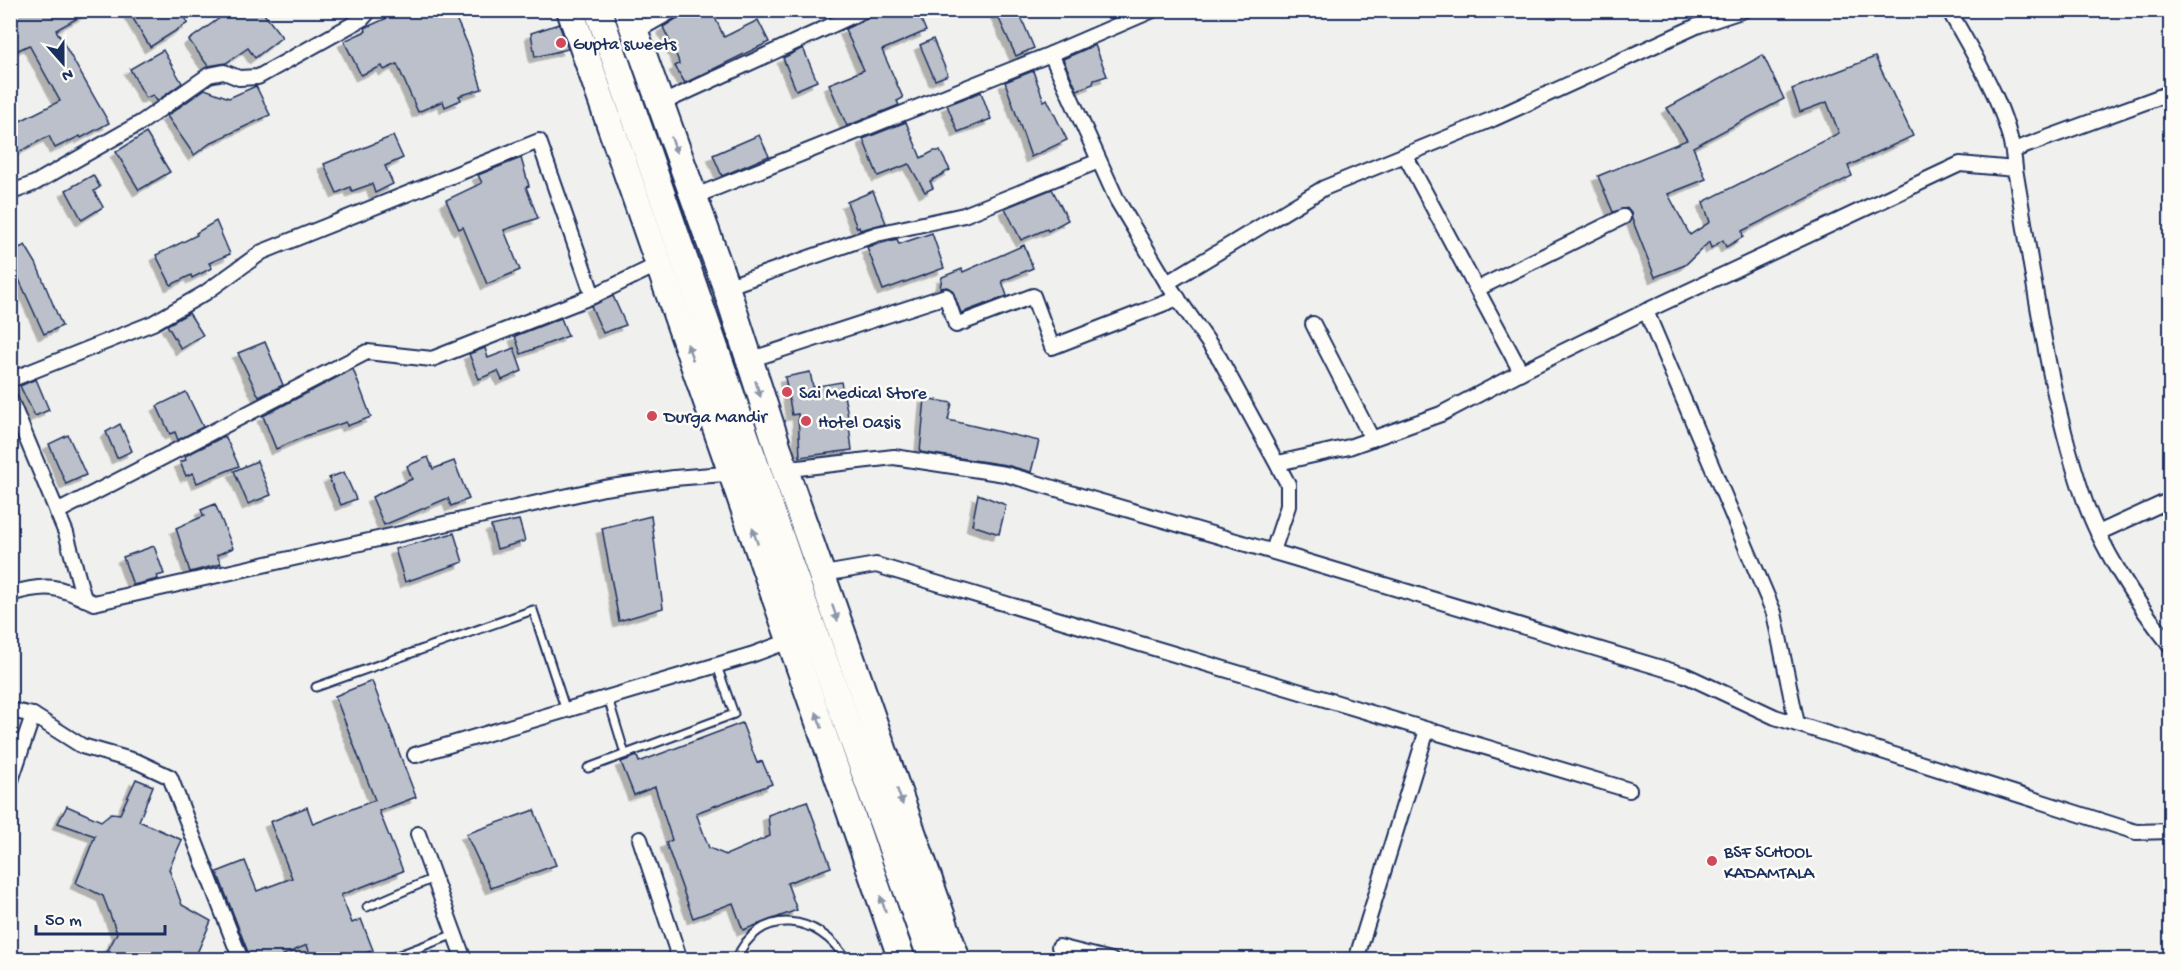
<svg xmlns="http://www.w3.org/2000/svg" width="2181" height="970" font-family="'Gochi Hand',sans-serif">
	<style>
		.building { fill: #bbc0ca; stroke: #1b2f5e; stroke-width: 1.5; filter: url(#shadow) }
		.lines { fill: none; stroke-linecap: round; stroke-linejoin: round }
		.lane-casing { stroke: #1b2f5e; stroke-width: 11 }
		.street-casing { stroke: #1b2f5e; stroke-width: 18 }
		.highway-casing { stroke: #1b2f5e; stroke-width: 30 }
		.lane { stroke: #fdfcf7; stroke-width: 7 }
		.street { stroke: #fdfcf7; stroke-width: 14 }
		.highway { stroke: #fdfcf7; stroke-width: 26 }
		.oneway { fill: #8c96aa }
		.poi-dot { fill: #d1495b; stroke: #fdfcf7; stroke-width: 2 }
		.labels { text-anchor: middle; stroke-width: 5; stroke-linejoin: round; paint-order: stroke }
		.poi-label { font-size: 18px; fill: #1b2f5e; stroke: #fdfcf7; text-anchor: start }
	</style>
	<defs>
		<filter id="shadow"><feDropShadow dx="-5.5" dy="5.5" stdDeviation="0" flood-color="#0004"/></filter>
	</defs>
	<rect width="100%" height="100%" fill="#f0f0ee"/>
	<filter id="ink" filterUnits="userSpaceOnUse"><feTurbulence type="fractalNoise" baseFrequency=".0167" numOctaves="2"/><feDisplacementMap in="SourceGraphic" scale="12" xChannelSelector="R" yChannelSelector="G"/><feConvolveMatrix kernelMatrix="1 2 1 2 8 2 1 2 1" color-interpolation-filters="sRGB"/></filter>
	<g filter="url(#ink)">
		<g class="building">
			<polygon points="10,10 92,10 56,30 109,123 81,138 80,136 55,148 49,136 15,154 10,146 10,126 60,101 29,45 10,54"/>
			<polygon points="128,10 181,10 188,23 150,47"/>
			<polygon points="231,10 261,10 282,37 255,58 248,48 226,63 208,66 189,40"/>
			<polygon points="392,10 452,10 469,47 482,89 459,96 461,100 445,107 443,101 418,112 397,64 384,70 382,66 361,75 344,41 366,31 365,28 387,18"/>
			<polygon points="683,10 712,11 724,37 758,20 769,42 685,83 675,66 679,64 678,59 663,27 679,17"/>
			<polygon points="874,10 917,10 926,31 882,50 903,98 897,101 899,105 847,126 829,84 864,70 845,29 869,18"/>
			<polygon points="995,10 1018,10 1034,48 1016,56"/>
			<polygon points="559,24 568,49 535,57 531,33"/>
			<polygon points="933,39 948,75 935,80 920,45"/>
			<polygon points="1095,45 1107,76 1094,80 1093,84 1077,90 1063,59"/>
			<polygon points="803,48 817,81 796,90 783,58"/>
			<polygon points="163,50 182,83 157,101 153,95 146,98 130,69"/>
			<polygon points="1763,55 1784,99 1693,147 1706,179 1668,194 1690,235 1710,222 1703,202 1839,133 1827,102 1800,112 1792,89 1875,57 1913,136 1848,166 1852,176 1742,231 1743,237 1726,247 1723,240 1711,248 1709,242 1685,265 1655,277 1632,219 1631,213 1627,208 1613,212 1598,176 1687,140 1667,108"/>
			<polygon points="1033,71 1044,101 1047,99 1067,140 1031,157 1005,82"/>
			<polygon points="256,86 270,115 212,142 194,155 167,116 205,89 229,98"/>
			<polygon points="981,92 991,119 958,132 947,105"/>
			<polygon points="906,122 921,158 934,151 940,151 950,170 930,181 933,188 925,192 909,164 878,176 863,139"/>
			<polygon points="146,133 170,172 139,190 116,152"/>
			<polygon points="759,135 769,156 722,176 713,155"/>
			<polygon points="393,136 403,158 385,166 393,184 375,193 372,184 352,191 350,187 337,193 324,164"/>
			<polygon points="521,158 529,186 526,187 538,218 504,230 520,270 487,284 463,227 459,229 446,200 482,183 478,175"/>
			<polygon points="93,175 100,187 94,191 103,207 82,220 66,190"/>
			<polygon points="1052,189 1068,220 1048,231 1047,229 1021,240 1005,208"/>
			<polygon points="873,191 886,223 860,230 859,227 857,228 847,202"/>
			<polygon points="216,221 230,254 209,263 212,268 192,278 191,275 171,285 156,255 197,235 196,233"/>
			<polygon points="932,233 944,268 883,290 867,247 897,239 899,244"/>
			<polygon points="25,245 36,263 62,326 44,334 17,275 10,279 10,253"/>
			<polygon points="1024,245 1033,268 1002,281 1007,296 961,313 952,290 947,287 940,288 942,277 962,269 963,272"/>
			<polygon points="613,296 626,325 603,333 591,306"/>
			<polygon points="189,313 203,335 181,349 167,325"/>
			<polygon points="561,318 568,336 521,354 515,336"/>
			<polygon points="265,342 283,385 259,397 238,353"/>
			<polygon points="485,348 488,358 514,348 522,371 502,380 498,371 479,379 469,354"/>
			<polygon points="353,369 371,417 347,426 346,422 308,435 276,449 263,416"/>
			<polygon points="810,372 813,387 841,382 847,410 852,450 800,457 798,414 792,415 785,377"/>
			<polygon points="36,379 49,410 35,416 20,386"/>
			<polygon points="186,392 203,427 178,440 175,432 170,434 157,406"/>
			<polygon points="925,398 952,403 948,420 1039,441 1031,472 1006,465 920,452"/>
			<polygon points="120,424 132,451 117,458 106,432"/>
			<polygon points="68,435 86,475 66,484 49,444"/>
			<polygon points="225,436 239,466 197,483 193,473 186,476 180,462 186,460 185,456"/>
			<polygon points="428,457 433,469 454,461 469,499 451,506 448,498 384,525 372,497 412,479 407,466"/>
			<polygon points="257,461 271,495 248,504 234,471"/>
			<polygon points="344,472 356,499 341,505 329,478"/>
			<polygon points="978,494 1006,505 999,534 972,525"/>
			<polygon points="215,504 233,548 217,555 221,564 190,572 176,528 204,516 201,510"/>
			<polygon points="651,516 663,608 619,621 602,528"/>
			<polygon points="519,520 525,541 497,549 491,526"/>
			<polygon points="454,533 463,562 405,582 395,549"/>
			<polygon points="154,546 164,574 157,576 158,579 133,585 123,557"/>
			<polygon points="372,681 416,797 379,811 403,871 341,895 352,923 361,919 373,950 364,954 366,960 312,960 307,945 283,955 284,960 251,960 217,872 245,861 257,891 292,878 270,822 307,807 313,824 375,800 335,696"/>
			<polygon points="742,723 757,763 762,761 772,784 696,813 709,848 726,855 770,836 768,815 807,801 831,867 787,883 797,910 743,930 733,903 693,918 666,843 672,840 655,787 634,795 621,762 637,756 639,762"/>
			<polygon points="136,779 153,786 139,821 182,840 169,869 182,905 211,921 194,960 103,960 117,933 103,896 76,883 95,836 58,823 67,806 101,821 111,813 120,814"/>
			<polygon points="534,810 556,865 491,888 466,834"/>
		</g>
		<g class="lines">
			<g class="lane-casing">
				<g id="lane">
					<polyline points="316,687 533,610 566,711"/>
					<polyline points="608,698 625,754"/>
					<polyline points="588,768 734,714 717,666"/>
					<polyline points="367,907 434,878"/>
					<polyline points="386,960 455,934"/>
					<path d="M 736,960 C 758,905 820,914 846,960"/>
				</g>
			</g>
			<g class="street-casing">
				<g id="street">
					<path d="M 1949,10 C 1976,60 2011,111 2015,169 C 2034,277 2047,388 2082,493 C 2098,544 2137,604 2170,645"/>
					<polyline points="635,32 674,10"/>
					<polyline points="1051,54 1153,10"/>
					<polyline points="660,104 865,10"/>
					<polyline points="2014,150 2170,93"/>
					<polyline points="10,193 35,183 142,122 209,75 224,72 239,78 258,77 362,19 370,10"/>
					<polyline points="693,197 1051,54 1117,200 1167,283 1220,359 1288,484 1288,506 1273,551"/>
					<polyline points="1167,283 1324,188 1493,119 1699,25 1744,10"/>
					<polyline points="726,287 877,234 964,215 1099,161"/>
					<polyline points="1477,289 1623,217"/>
					<polyline points="1646,311 1774,613 1797,724"/>
					<polyline points="1313,324 1372,439"/>
					<polyline points="749,360 946,296 956,325 1033,296 1052,347 1178,298"/>
					<polyline points="1521,372 1646,311 1960,164 2015,169"/>
					<polyline points="10,380 153,323 205,293 262,252 539,141 593,296"/>
					<polyline points="10,399 66,533 84,599"/>
					<polyline points="1278,463 1349,447 1441,414 1521,372 1405,155"/>
					<polyline points="781,470 894,457 1005,474 1291,557 1685,675 1775,717 2136,832 2170,831"/>
					<polyline points="57,512 367,352 432,359 593,296 659,264"/>
					<polyline points="2098,533 2170,500"/>
					<polyline points="818,575 876,565 1629,790"/>
					<path d="M 10,594 C 50,582 58,587 94,603 L 604,488 L 674,478 L 737,473"/>
					<polyline points="10,710 33,715 82,746 138,762 170,777 241,960"/>
					<polyline points="415,755 751,655 795,639"/>
					<polyline points="10,783 33,715"/>
					<polyline points="418,834 464,960"/>
					<polyline points="640,839 680,960"/>
					<polyline points="1059,947 1111,960"/>
					<polyline points="1356,960 1427,730"/>
				</g>
			</g>
			<g class="highway-casing">
				<g id="highway">
					<polyline points="570,10 902,960"/>
					<polyline points="598,10 790,565 932,960"/>
					<polyline points="627,10 726,287 785,470 957,960"/>
				</g>
			</g>
			<use href="#lane" class="lane"/>
			<use href="#street" class="street"/>
			<use href="#highway" class="highway"/>
		</g>
		<defs><path id="oneway-solid" d="M-6-.8H1V-3.2L6.5 0L1 3.2V.8H-6Z" transform="scale(1.5)"/></defs>
		<g class="oneway">
			<use href="#oneway-solid" transform="translate(674 145) rotate(70)"/>
			<use href="#oneway-solid" transform="translate(690 352) rotate(-109)"/>
			<use href="#oneway-solid" transform="translate(758 389) rotate(72)"/>
			<use href="#oneway-solid" transform="translate(755 536) rotate(-109)"/>
			<use href="#oneway-solid" transform="translate(835 613) rotate(71)"/>
			<use href="#oneway-solid" transform="translate(819 720) rotate(-109)"/>
			<use href="#oneway-solid" transform="translate(900 797) rotate(71)"/>
			<use href="#oneway-solid" transform="translate(883 904) rotate(-109)"/>
		</g>
	</g>
	<g class="poi-dot">
		<circle cx="561" cy="43" r="6"/>
		<circle cx="787" cy="392" r="6"/>
		<circle cx="652" cy="416" r="6"/>
		<circle cx="806" cy="421" r="6"/>
		<circle cx="1712" cy="861" r="6"/>
	</g>
	<g class="labels">
		<g class="poi-label">
			<text x="573" y="49">Gupta sweets</text>
			<text x="799" y="398">Sai Medical Store</text>
			<text x="664" y="422">Durga Mandir</text>
			<text x="818" y="427">Hotel Oasis</text>
			<text x="1724" y="857">BSF SCHOOL<tspan x="1724" dy="21">KADAMTALA</tspan></text>
		</g>
	</g>
	<rect width="2181" height="970" fill="none" stroke="#fdfcf7" stroke-width="36"/>
	<rect x="18" y="18" width="2145" height="934" fill="none" stroke="#1b2f5e" stroke-width="2" filter="url(#ink)"/>
	<g transform="translate(63 63) rotate(159)" stroke="#fdfcf7" stroke-width="4.5" paint-order="stroke">
	<path d="M0-4.5L10 22L0 15L-10 22Z" fill="#1b2f5e"/>
	<text y="-9" font-size="16" font-weight="bold" text-anchor="middle" fill="#1b2f5e">N</text>
	</g>
	<path d="M36 925v9h129v-9" fill="none" stroke="#1b2f5e" stroke-width="3"/>
	<text x="45" y="925" font-size="18" fill="#1b2f5e" stroke="#fdfcf7" stroke-width="4.5" paint-order="stroke">50 m</text>
</svg>
